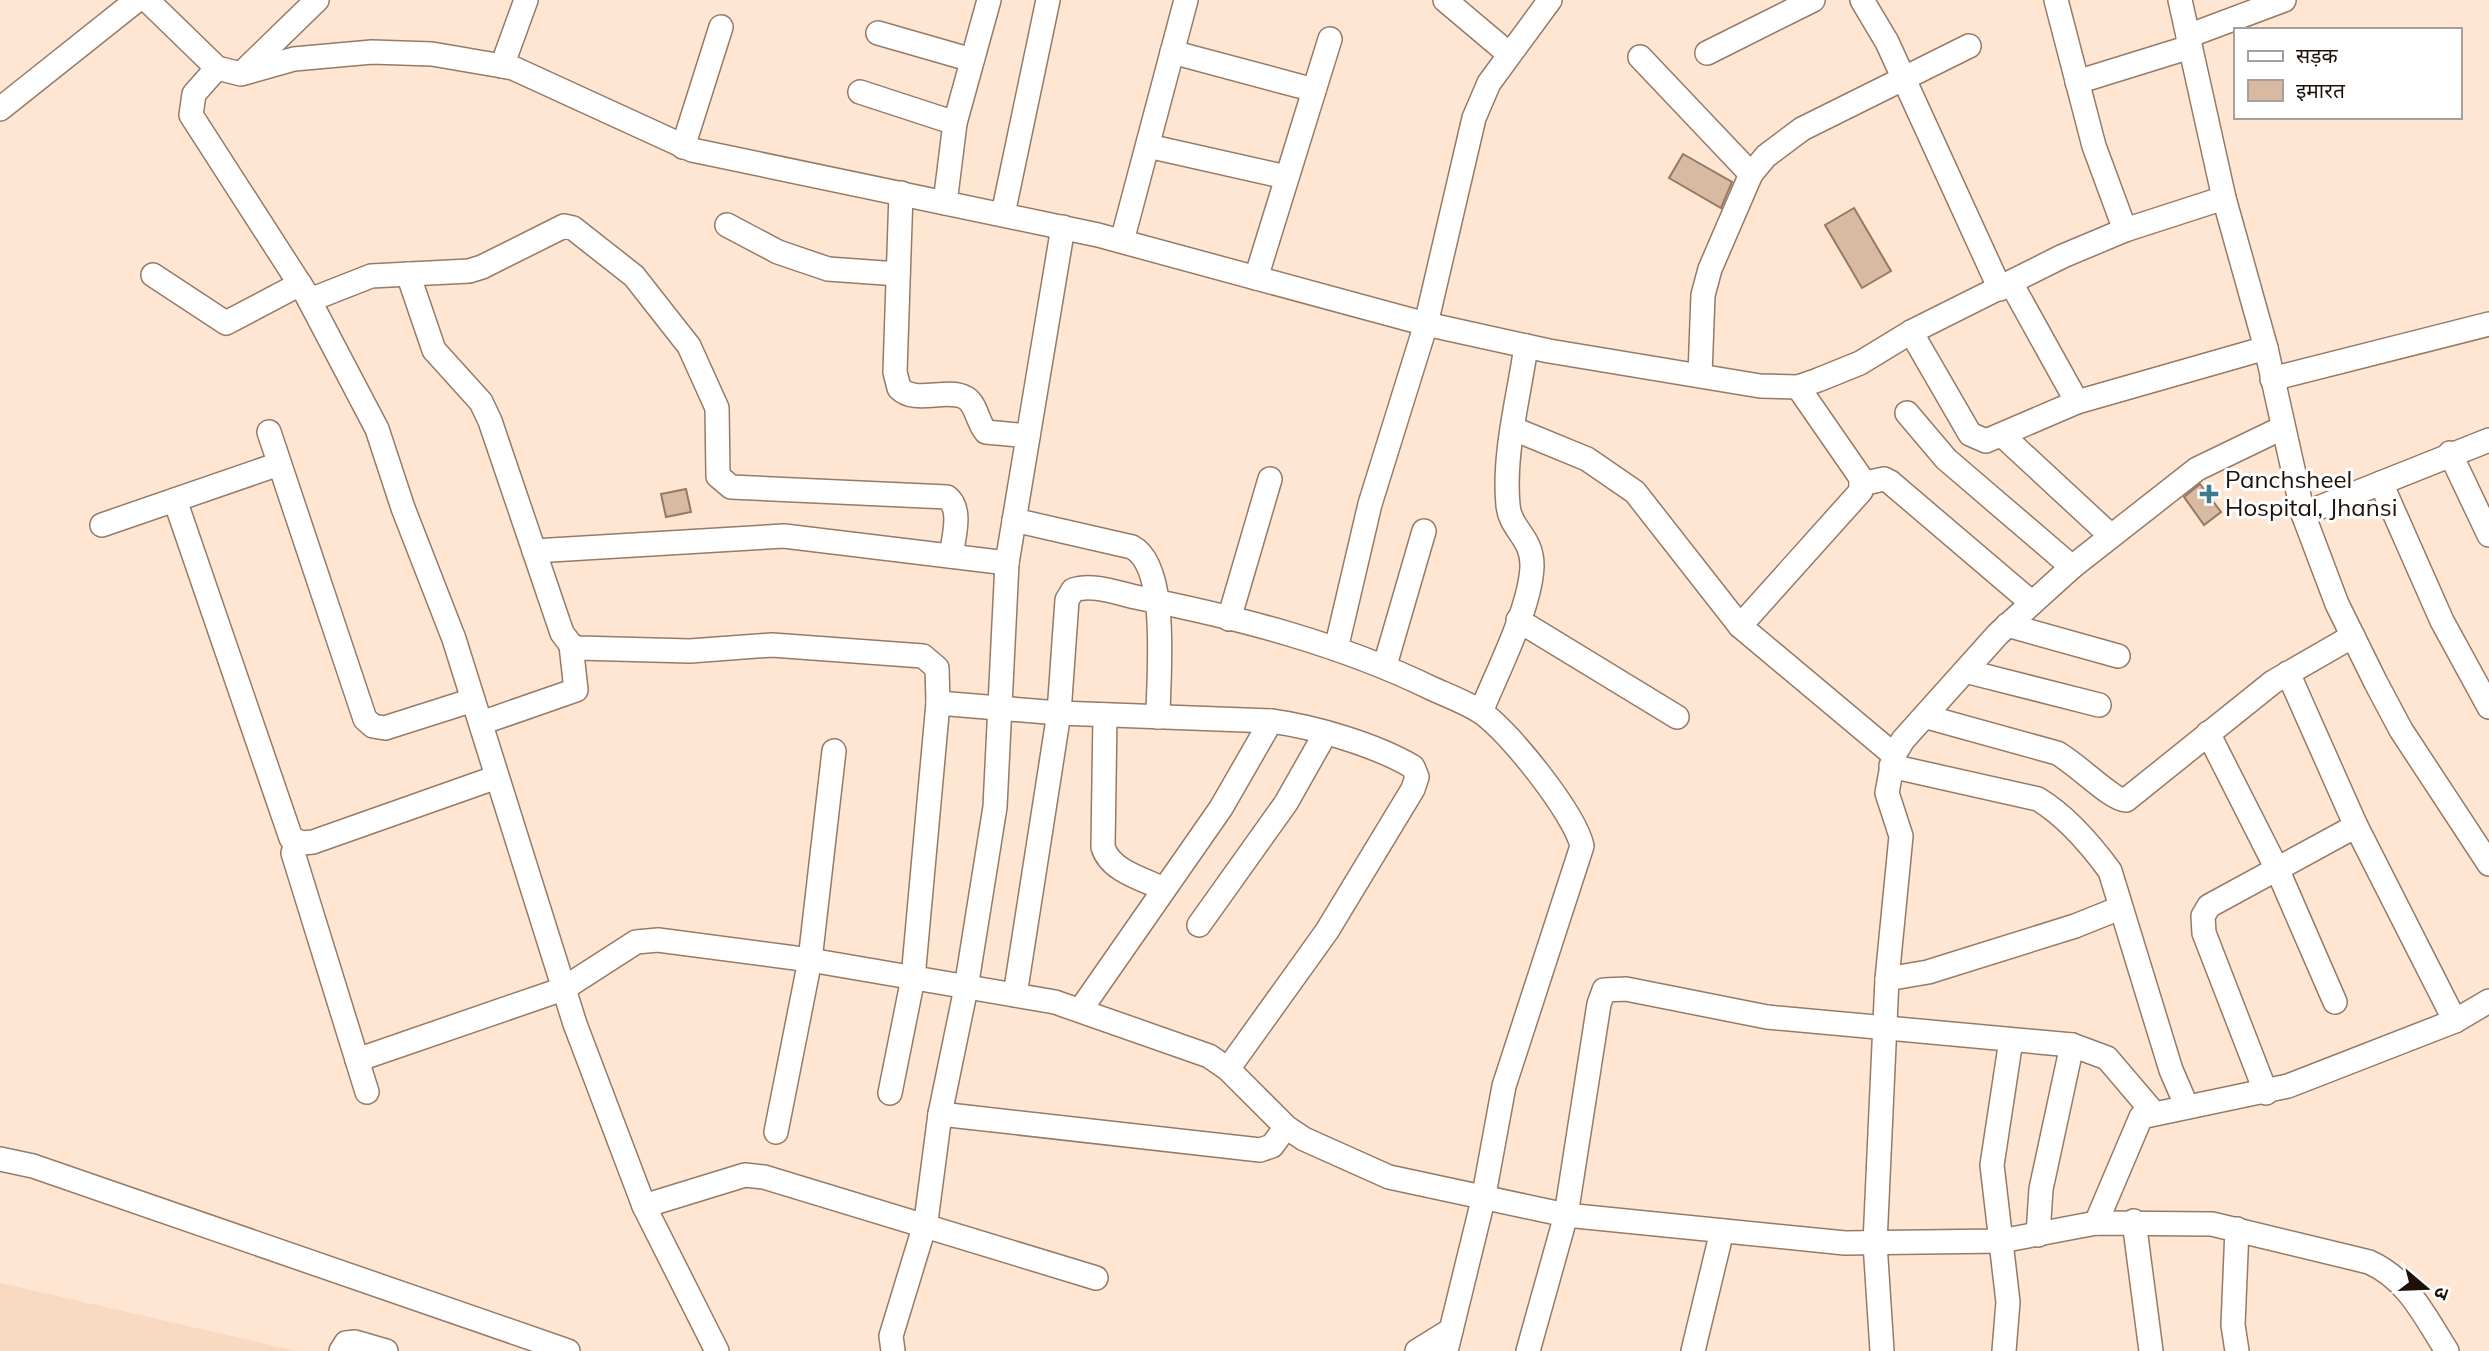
<svg xmlns="http://www.w3.org/2000/svg" width="2489" height="1351" font-family="Mulish,'Noto Sans Devanagari',sans-serif">
	<style>
		.built { fill: #f8d9c2 }
		.building { fill: #d8baa3; stroke: #957964; stroke-width: 2 }
		.lines { fill: none; stroke-linecap: round; stroke-linejoin: round }
		.minor-casing { stroke: #967a65; stroke-width: 26 }
		.minor { stroke: #fff; stroke-width: 23 }
		.poi-dot { fill: #3d7b91; stroke: #fff; stroke-width: 2.5 }
		.labels { text-anchor: middle; stroke-width: 6; stroke-linejoin: round; paint-order: stroke }
		.poi-label { font-size: 24px; fill: #1d120a; stroke: #fff; text-anchor: start }
	</style>
	<rect width="100%" height="100%" fill="#ffe6d3"/>
	<polygon class="built" points="0,1283 297,1351 0,1351"/>
	<g class="building">
		<polygon points="1683,154 1732,182 1721,208 1669,178"/>
		<polygon points="1854,208 1891,271 1862,288 1825,225"/>
		<polygon points="2200,484 2221,512 2204,525 2184,497"/>
		<polygon points="686,489 691,512 666,517 661,494"/>
	</g>
	<g class="lines">
		<g class="minor-casing">
			<g id="minor">
				<polyline points="147,0 217,68 241,74 294,59 372,52 432,54 502,66 513,68 692,150 1098,235 1426,324 1549,351 1760,386 1798,387 1818,380 1860,363 1911,332 2063,256 2125,230 2224,198"/>
				<polyline points="1445,0 1509,54"/>
				<polyline points="1862,0 1887,42 2000,289"/>
				<polyline points="2056,0 2094,146 2125,230"/>
				<polyline points="2180,0 2224,198 2266,348 2303,514 2337,604 2376,683 2401,730 2489,864"/>
				<polyline points="878,33 972,60"/>
				<polyline points="2188,36 2284,0"/>
				<polyline points="1172,52 1314,90"/>
				<polyline points="1707,53 1813,0"/>
				<polyline points="1640,57 1751,174"/>
				<polyline points="502,66 526,0"/>
				<polyline points="217,68 194,94 191,115 305,292 377,429 403,508 454,639 575,1024 644,1206 717,1351"/>
				<polyline points="244,71 317,0"/>
				<polyline points="2077,82 2190,47"/>
				<polyline points="860,92 955,123"/>
				<polyline points="0,109 137,0"/>
				<polyline points="1148,146 1286,177"/>
				<polyline points="683,147 721,27"/>
				<path d="M 901,193 L 895,372 L 899,388 C 915,405 947,387 966,398 C 977,405 977,422 986,432 L 1028,436"/>
				<polyline points="945,203 955,123 989,0"/>
				<polyline points="1003,214 1048,0"/>
				<polyline points="727,225 778,252 828,269 898,274"/>
				<polyline points="1122,241 1186,0"/>
				<polyline points="408,274 434,350 481,402 490,421 562,633 571,645 578,648 690,651 772,645 923,656 937,668 938,703 913,978 890,1093"/>
				<polyline points="153,275 226,323 300,284"/>
				<polyline points="1256,278 1330,39"/>
				<polyline points="2011,283 2077,402"/>
				<path d="M 310,300 L 371,276 L 469,271 L 482,267 L 564,226 L 573,228 L 634,276 L 689,346 L 717,408 L 718,476 L 731,487 L 947,497 C 963,509 953,539 951,556"/>
				<polyline points="1911,332 1970,434 1986,441 2077,402 2266,348"/>
				<polyline points="1700,375 1703,295 1710,269 1751,174 1766,156 1802,129 1969,46"/>
				<polyline points="2272,379 2489,324"/>
				<polyline points="1907,413 1946,459 2072,567"/>
				<polyline points="1514,429 1587,459 1635,492 1740,626 1894,755"/>
				<polyline points="269,432 365,719 373,726 385,728 473,700"/>
				<polyline points="2002,435 2111,536"/>
				<polyline points="2450,453 2489,535"/>
				<polyline points="2381,483 2442,621 2489,707"/>
				<polyline points="1861,484 1884,479 1890,482 2032,603"/>
				<polyline points="175,500 291,838 302,843 313,842 497,777"/>
				<polyline points="2303,514 2489,440"/>
				<path d="M 1014,520 L 1132,547 C 1170,567 1158,678 1158,717"/>
				<polyline points="102,525 279,464"/>
				<polyline points="534,551 784,536 1007,563"/>
				<polyline points="1229,619 1270,479"/>
				<polyline points="1518,620 1677,717"/>
				<polyline points="2007,625 2118,656"/>
				<polyline points="1740,626 1861,491 1861,478 1798,387"/>
				<polyline points="1336,649 1370,504 1426,324 1474,118 1489,83 1550,0"/>
				<polyline points="1385,665 1424,531"/>
				<polyline points="1965,671 2099,705"/>
				<polyline points="2288,673 2356,826 2455,1021"/>
				<path d="M 938,703 L 1059,713 L 1271,721 C 1315,727 1376,745 1413,767 L 1417,777 L 1413,789 L 1327,931 L 1228,1069"/>
				<path d="M 1481,712 C 1497,672 1530,609 1532,567 C 1533,537 1510,530 1508,505 C 1503,453 1519,397 1526,346"/>
				<path d="M 1105,715 L 1103,847 C 1110,871 1143,879 1164,889"/>
				<path d="M 1927,717 L 2057,753 C 2076,763 2113,801 2126,800 L 2273,682 L 2353,636"/>
				<polyline points="481,723 576,690 571,645"/>
				<polyline points="2208,733 2278,871 2335,1002"/>
				<path d="M 1891,766 L 2038,799 C 2066,816 2091,845 2110,871 L 2171,1070 L 2187,1107"/>
				<polyline points="296,842 293,853 367,1092"/>
				<polyline points="1199,925 1286,803 1325,734"/>
				<polyline points="1887,979 1928,972 2075,926 2120,908"/>
				<path d="M 1015,995 L 1059,713 L 1067,600 L 1073,590 C 1094,583 1119,594 1140,598 C 1240,618 1341,644 1433,689 C 1449,696 1467,703 1481,712 C 1509,731 1575,814 1582,846 L 1504,1086 L 1483,1200 L 1446,1351"/>
				<polyline points="1081,1009 1221,808 1271,721"/>
				<path d="M 357,1060 L 563,989 L 636,942 L 658,940 L 810,960 L 1055,1002 L 1209,1056 L 1228,1069 L 1286,1127 L 1304,1139 L 1389,1177 L 1566,1215 L 1845,1243 L 2001,1241 L 2096,1223 L 2212,1224 L 2369,1262 C 2408,1279 2425,1317 2447,1351"/>
				<polyline points="2266,1093 2204,933 2203,916 2209,906 2356,826"/>
				<polyline points="940,1114 1260,1150 1272,1146 1286,1127"/>
				<polyline points="776,1132 810,960 834,751"/>
				<polyline points="0,1159 33,1166 568,1351"/>
				<polyline points="644,1206 745,1175 764,1177 1096,1278"/>
				<polyline points="2134,1221 2151,1351"/>
				<polyline points="2096,1223 2141,1117 2288,1086 2455,1021 2489,1001"/>
				<polyline points="2237,1229 2233,1325 2237,1351"/>
				<polyline points="2038,1235 2041,1189 2072,1045"/>
				<polyline points="341,1351 346,1343 355,1342 386,1351"/>
				<polyline points="893,1351 891,1336 926,1221 940,1114 966,988 995,807 1007,563 1063,227"/>
				<polyline points="1417,1351 1451,1330"/>
				<polyline points="1528,1351 1566,1215 1599,1004 1604,990 1626,989 1767,1017 2072,1045 2107,1058 2153,1112"/>
				<polyline points="1693,1351 1722,1231"/>
				<polyline points="1882,1351 1875,1243 1887,979 1901,836 1887,793 1894,755 1903,740 1998,634 2072,567 2197,469 2282,428"/>
				<polyline points="2004,1351 2008,1302 1992,1165 2011,1040"/>
			</g>
		</g>
		<use href="#minor" class="minor"/>
	</g>
	<path class="poi-dot" d="M2205.5 483.5h7v7h7v7h-7v7h-7v-7h-7v-7h7z"/>
	<g class="labels">
		<g class="poi-label">
			<text x="2225" y="488">Panchsheel<tspan x="2225" dy="28">Hospital, Jhansi</tspan></text>
		</g>
	</g>
	<rect x="2234" y="28" width="228" height="91" fill="#ffffff" stroke="#a5a09d" stroke-width="2"/>
	<rect x="2248" y="51" width="35" height="10" fill="#ffffff" stroke="#a5a09d" stroke-width="2"/>
	<text x="2296" y="63" font-size="21" fill="#1d120a">सड़क</text>
	<rect x="2248" y="80" width="35" height="21" fill="#d8baa3" stroke="#a5a09d" stroke-width="2"/>
	<text x="2296" y="98" font-size="21" fill="#1d120a">इमारत</text>
	<g transform="translate(2426 1288) rotate(109)" stroke="#ffffff" stroke-width="5" paint-order="stroke">
	<path d="M0-5L12 26L0 18L-12 26Z" fill="#1d120a"/>
	<text y="-10" font-size="19" font-weight="bold" text-anchor="middle" fill="#1d120a">उ</text>
	</g>
</svg>
